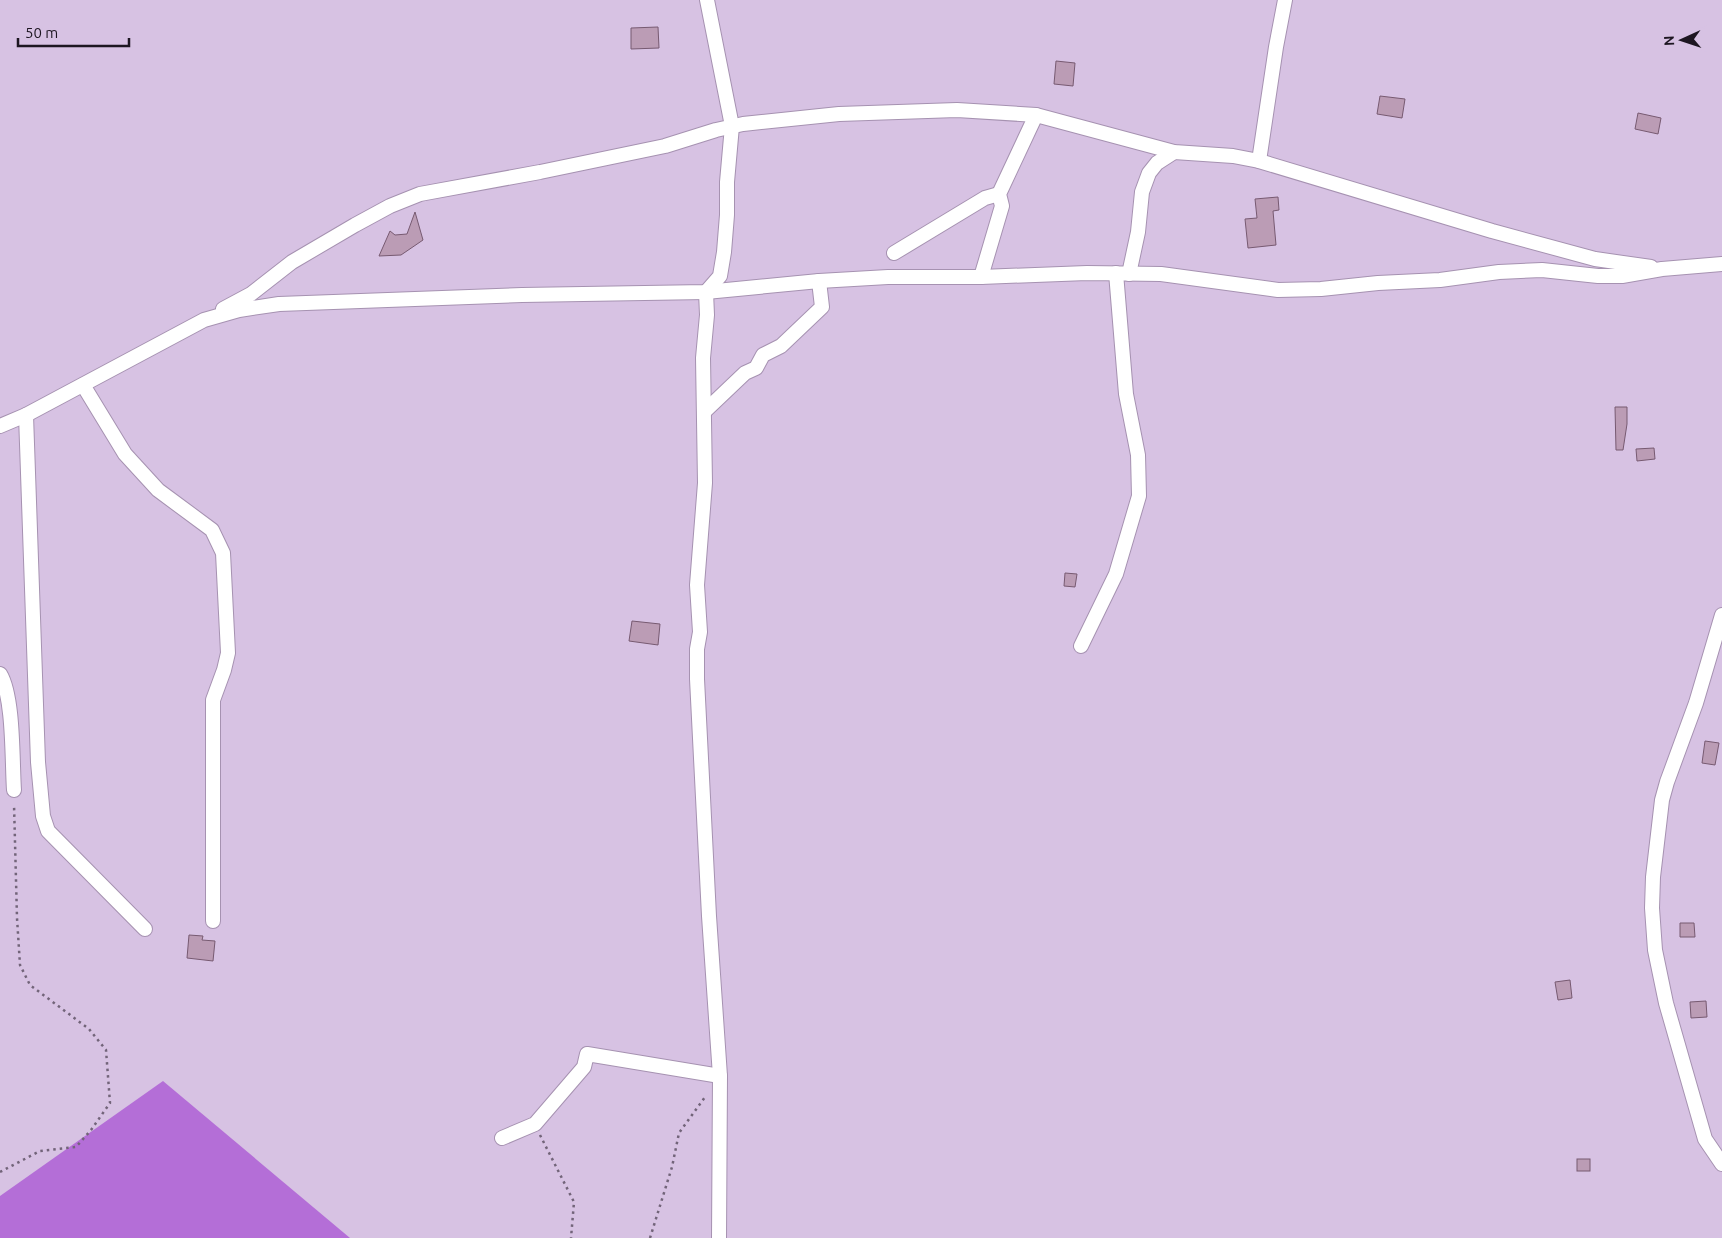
<svg xmlns="http://www.w3.org/2000/svg" width="1722" height="1238" font-family="Ubuntu,sans-serif">
	<style>
		.forest { fill: #b46ed7 }
		.building { fill: #bb9cb5; stroke: #775a71 }
		.lines { fill: none; stroke-linecap: round; stroke-linejoin: round }
		.street-casing { stroke: #a692b1; stroke-width: 16 }
		.path { stroke: #726479; stroke-width: 2.5; stroke-dasharray: 2.5 4; stroke-linecap: butt }
		.street { stroke: #fff; stroke-width: 14 }
	</style>
	<rect width="100%" height="100%" fill="#d7c2e3"/>
	<polygon class="forest" points="163,1081 350,1238 0,1238 0,1196"/>
	<g class="building">
		<polygon points="658,27 659,48 631,49 631,28"/>
		<polygon points="1056,61 1075,63 1073,86 1054,84"/>
		<polygon points="1380,96 1405,99 1402,118 1377,114"/>
		<polygon points="1638,113 1661,118 1658,134 1635,129"/>
		<polygon points="1278,197 1279,210 1273,211 1276,245 1248,248 1245,219 1257,218 1255,199"/>
		<polygon points="415,212 423,240 401,255 379,256 390,231 395,235 407,234"/>
		<polygon points="1615,407 1627,407 1627,424 1623,450 1616,450"/>
		<polygon points="1654,448 1655,459 1637,461 1636,449"/>
		<polygon points="1065,573 1077,574 1075,587 1064,586"/>
		<polygon points="632,621 660,624 658,645 629,641"/>
		<polygon points="1705,741 1719,743 1715,765 1702,763"/>
		<polygon points="1680,923 1694,923 1695,937 1680,937"/>
		<polygon points="189,935 203,936 202,940 215,941 213,961 187,958"/>
		<polygon points="1570,980 1572,998 1558,1000 1555,982"/>
		<polygon points="1706,1001 1707,1017 1691,1018 1690,1002"/>
		<rect x="1577" y="1159" width="13" height="12"/>
	</g>
	<g class="lines">
		<g class="street-casing">
			<g id="street">
				<polyline points="707,0 732,126 727,182 727,215 724,252 720,276 706,292 707,315 703,358 705,483 697,585 700,632 697,649 697,679 709,916 720,1076 719,1238"/>
				<polyline points="1259,161 1276,47 1285,0"/>
				<polyline points="894,253 985,198 999,194"/>
				<polyline points="1129,274 1138,232 1142,192 1149,173 1157,163 1174,152"/>
				<polyline points="981,277 1002,206 999,194 1036,115"/>
				<polyline points="223,309 251,294 292,262 355,225 390,206 420,194 540,172 665,146 716,130 743,124 839,114 957,110 1036,115 1174,152 1233,156 1259,161 1492,231 1595,259 1651,267"/>
				<polyline points="83,385 125,454 158,490 212,530 223,553 228,653 224,670 213,700 213,921"/>
				<polyline points="704,412 745,373 756,368 763,355 781,346 822,307 819,281"/>
				<polyline points="26,415 38,762 43,816 48,831 145,929"/>
				<polyline points="0,426 26,415 204,320 239,310 279,304 522,295 706,292 819,281 888,277 981,277 1087,273 1161,274 1278,290 1321,289 1378,283 1440,280 1499,272 1542,270 1598,276 1622,276 1662,269 1722,264"/>
				<polyline points="1722,615 1696,703 1667,782 1662,800 1653,877 1652,908 1655,950 1666,1003 1705,1139 1722,1164"/>
				<polyline points="1081,646 1116,574 1139,496 1138,455 1126,394 1116,273"/>
				<path d="M 0,674 C 14,697 12,762 14,790"/>
				<polyline points="502,1138 535,1124 584,1067 587,1054 720,1076"/>
			</g>
		</g>
		<g class="path">
			<polyline points="540,1135 574,1202 571,1238"/>
			<polyline points="0,1172 40,1151 76,1147 91,1130 110,1103 106,1050 89,1029 30,985 20,965 17,918 14,804"/>
			<polyline points="650,1238 672,1167 679,1133 705,1097"/>
		</g>
		<use href="#street" class="street"/>
	</g>
	<g transform="translate(1682 40) rotate(267)" stroke="#d7c2e3" stroke-width="4" paint-order="stroke">
	<path d="M0-4L9 19L0 12L-9 19Z" fill="#1d1621"/>
	<text y="-8" font-size="14" font-weight="bold" text-anchor="middle" fill="#1d1621">N</text>
	</g>
	<path d="M18 38v8h111v-8" fill="none" stroke="#1d1621" stroke-width="2.5"/>
	<text x="25" y="38" font-size="15" fill="#1d1621" stroke="#d7c2e3" stroke-width="4" paint-order="stroke">50 m</text>
</svg>
